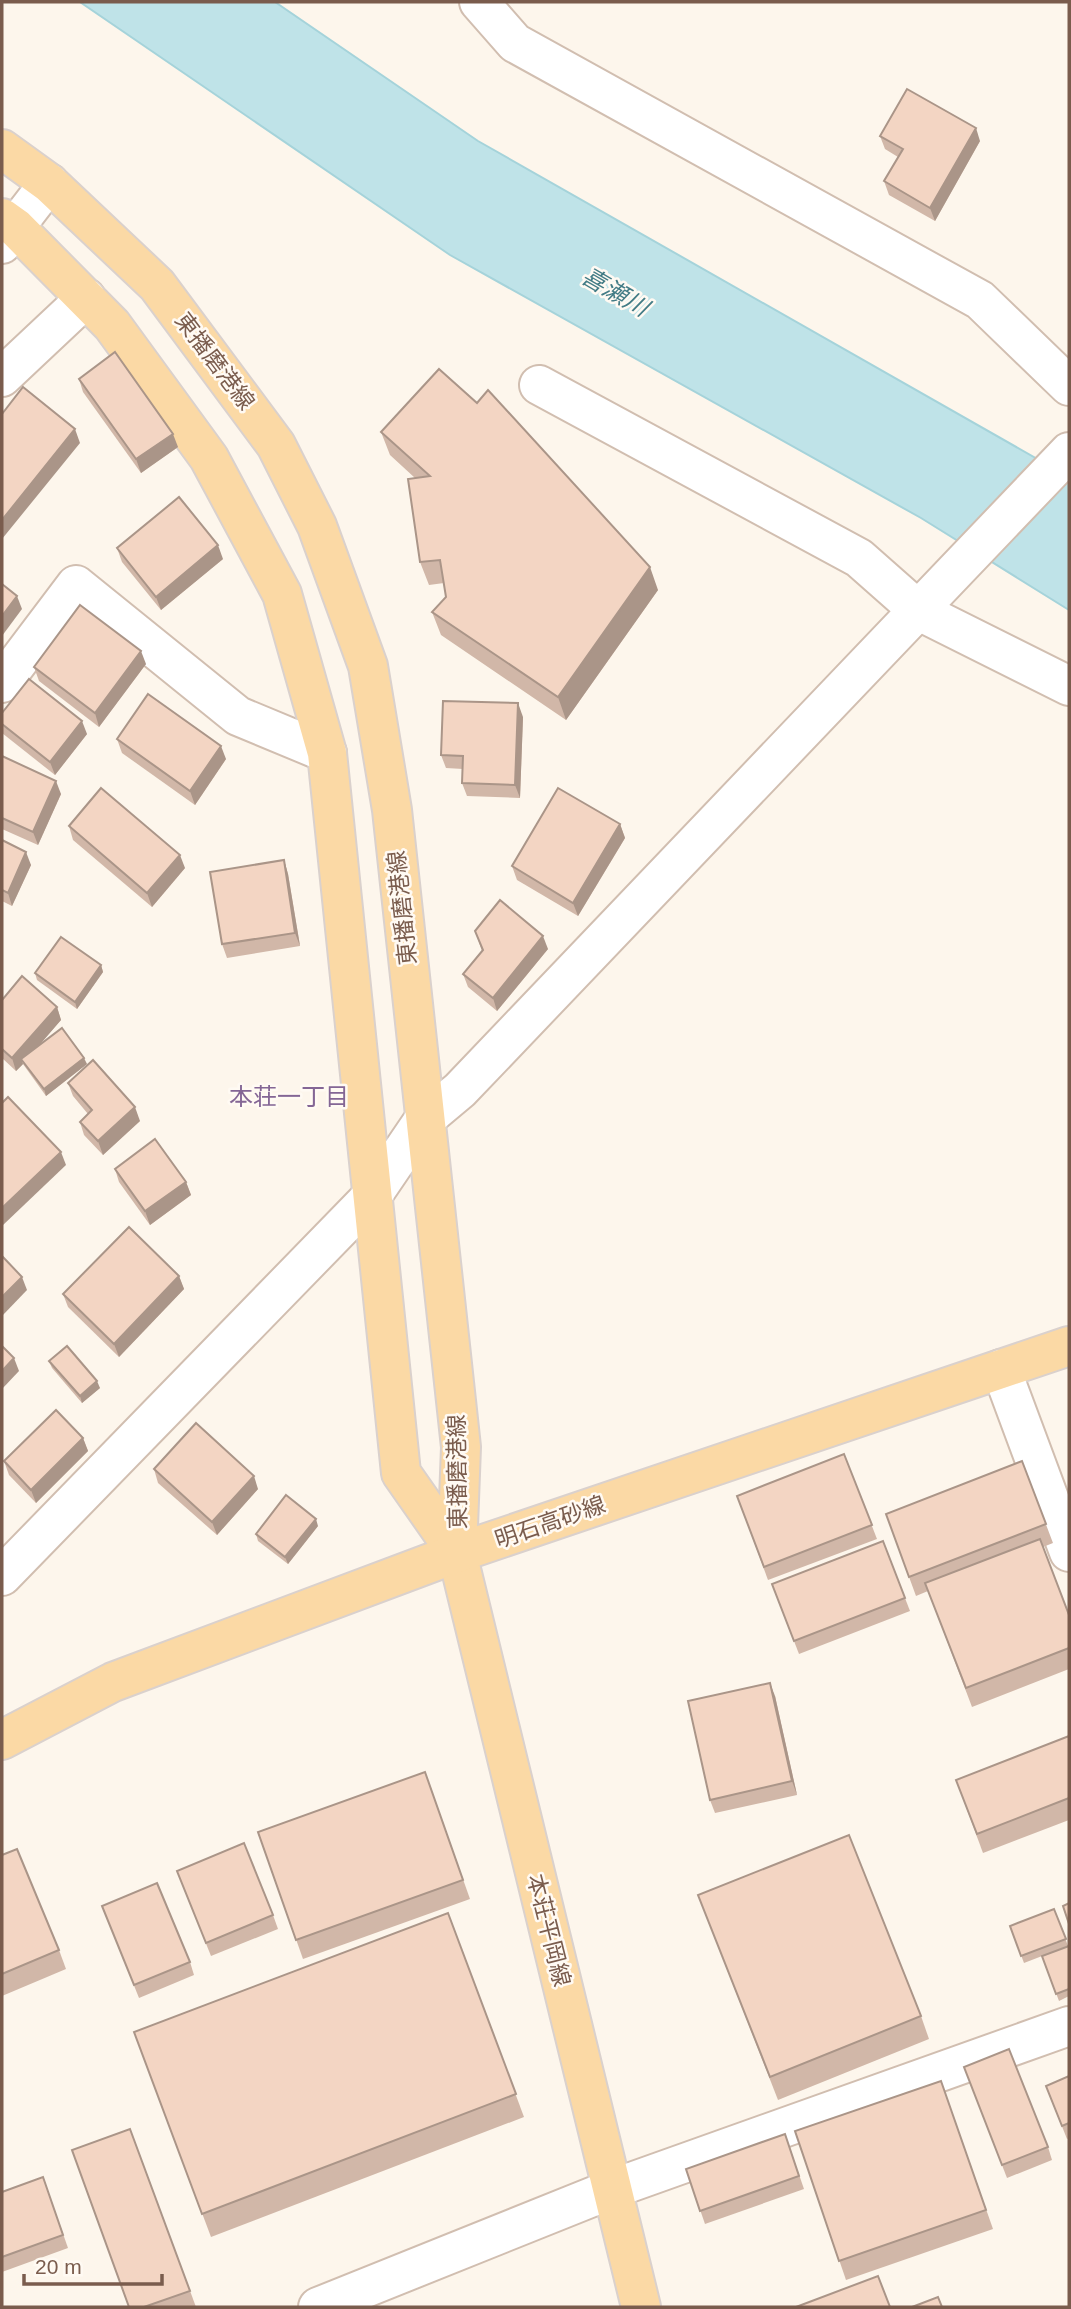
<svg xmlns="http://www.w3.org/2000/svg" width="1071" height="2309" font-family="Helvetica,'Noto Sans JP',sans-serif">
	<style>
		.water { fill: #bfe3e8; stroke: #a5d3da; stroke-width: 2 }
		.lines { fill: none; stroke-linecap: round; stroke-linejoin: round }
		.minor-casing { stroke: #d1beb0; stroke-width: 42 }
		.major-casing { stroke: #dad1cd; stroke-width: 42 }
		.minor { stroke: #fff; stroke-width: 38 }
		.major { stroke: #fbd9a5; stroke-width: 38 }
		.wall { fill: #d1b7a8 }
		.shaded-wall { fill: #aa9588 }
		.building { fill: #f3d5c3; stroke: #aa9588; stroke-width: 2 }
		.labels { text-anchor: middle; stroke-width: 5; stroke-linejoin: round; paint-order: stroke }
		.street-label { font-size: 23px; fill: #7a5c4d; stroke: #fffaf3 }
		.water-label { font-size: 24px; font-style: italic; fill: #437c86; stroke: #fffaf3 }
		.neighbourhood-label { font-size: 24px; fill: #846695; stroke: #fffaf3 }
	</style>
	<rect width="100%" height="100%" fill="#fdf6ec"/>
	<polygon class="water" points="80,2 275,2 478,141 1069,477 1069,610 921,518 450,255"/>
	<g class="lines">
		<g class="minor-casing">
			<g id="minor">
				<polyline points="479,2 515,43 980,300 1069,386"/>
				<polyline points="2,244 49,183"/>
				<polyline points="2,377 86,298"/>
				<polyline points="539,385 859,558 919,611 1069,686"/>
				<polyline points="2,683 76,585 238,716 327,753"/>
				<polyline points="1001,1369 1069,1552"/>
				<polyline points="2,1576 372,1196 423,1121 460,1090 1069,452"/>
				<polyline points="318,2307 612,2189 1069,2026"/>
			</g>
		</g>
		<g class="major-casing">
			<g id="major">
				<polyline points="2,149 49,183 157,285 276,445 317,526 368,666 392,810 461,1447 457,1553 641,2307"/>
				<polyline points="2,218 16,228 112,325 209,458 282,594 327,753 401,1473 457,1553"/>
				<polyline points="2,1740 113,1682 457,1553 1069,1346"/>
			</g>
		</g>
		<use href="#minor" class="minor"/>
		<use href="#major" class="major"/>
	</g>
	<g class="wall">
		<polygon points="880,136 980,141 935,221 889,195 884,181 898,157 885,149"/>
		<polygon points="79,379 178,447 141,473 83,392"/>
		<polygon points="381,432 658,590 566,720 441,635 432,612 446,597 444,583 429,585 420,562 415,478 390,455"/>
		<polygon points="117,548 223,559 161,610 122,562"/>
		<polygon points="146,664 99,727 39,681 34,667"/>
		<polygon points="2,713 87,734 55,775 2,733"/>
		<polygon points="523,717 520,798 467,796 462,783 463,769 446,768 441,755"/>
		<polygon points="117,739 226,759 195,805 122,753"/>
		<polygon points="2,756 61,794 38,845 2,829"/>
		<polygon points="620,824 625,838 578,916 517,880 512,866"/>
		<polygon points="69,826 185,868 152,907 73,840"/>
		<polygon points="2,840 31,865 12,906 2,901"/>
		<polygon points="284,860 288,874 300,946 227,958 222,944"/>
		<polygon points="475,931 548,949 497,1011 468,987 463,974 482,951"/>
		<polygon points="101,965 103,972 77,1009 37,980 35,973"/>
		<polygon points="2,1000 57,1007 61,1020 39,1045 87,1064 46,1096 23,1064 16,1071 2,1058"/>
		<polygon points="68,1083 140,1121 103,1155 84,1135 80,1122 88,1114 73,1096"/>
		<polygon points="115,1169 186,1182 191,1195 150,1225 119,1182"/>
		<polygon points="179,1276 184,1289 119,1357 68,1307 63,1294"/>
		<polygon points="49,1361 100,1388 82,1403 52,1368"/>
		<polygon points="83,1438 88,1451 36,1503 9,1475 4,1461"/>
		<polygon points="844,1454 877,1539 768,1580 737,1496"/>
		<polygon points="1022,1461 1053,1543 1043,1547 1069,1615 1069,1669 972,1707 928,1591 916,1596 886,1514"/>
		<polygon points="154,1469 258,1489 217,1535 158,1483"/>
		<polygon points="318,1526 288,1564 258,1541 256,1534"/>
		<polygon points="883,1541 910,1611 799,1654 772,1584"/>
		<polygon points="775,1696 797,1795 715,1813 710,1800"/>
		<polygon points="1069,1736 1069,1820 983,1853 956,1780"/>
		<polygon points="425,1772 470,1899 303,1959 258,1832"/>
		<polygon points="2,1855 59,1950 66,1969 2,1996"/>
		<polygon points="182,1884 273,1915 278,1929 211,1956"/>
		<polygon points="698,1895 921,2016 929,2039 778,2100"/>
		<polygon points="102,1906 190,1962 194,1975 139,1998"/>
		<polygon points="1054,1909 1068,1946 1024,1963 1010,1926"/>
		<polygon points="448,1913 524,2117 211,2237 134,2032"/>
		<polygon points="1069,1946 1069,1996 1059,2001 1042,1956"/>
		<polygon points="964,2067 1048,2147 1052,2160 1007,2178"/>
		<polygon points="1069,2076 1069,2138 1067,2139 1046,2086"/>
		<polygon points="941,2081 993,2229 846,2280 795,2131"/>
		<polygon points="130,2129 196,2307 129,2307"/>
		<polygon points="785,2134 804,2189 705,2224 686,2169"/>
		<polygon points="43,2177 68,2248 2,2272 2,2192"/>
	</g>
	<g class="shaded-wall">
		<polygon points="976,128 980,141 935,221 930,208"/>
		<polygon points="75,429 80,443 2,539 2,520"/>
		<polygon points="173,434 178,447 141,473 136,459"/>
		<polygon points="218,545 223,559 161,610 156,597"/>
		<polygon points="650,567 658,590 566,720 558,697"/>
		<polygon points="17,596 22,609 2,636 2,616"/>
		<polygon points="141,651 146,664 99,727 95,713"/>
		<polygon points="518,703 523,717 520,798 515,785"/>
		<polygon points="82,721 87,734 55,775 50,762"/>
		<polygon points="221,746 226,759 195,805 190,791"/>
		<polygon points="56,781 61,794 38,845 33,832"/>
		<polygon points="620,824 625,838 578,916 573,903"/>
		<polygon points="26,852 31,865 12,906 8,893"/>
		<polygon points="180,855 185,868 152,907 147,893"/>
		<polygon points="284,860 288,874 300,946 295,933"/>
		<polygon points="543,936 548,949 497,1011 493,998"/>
		<polygon points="101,965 103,972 77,1009 75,1002"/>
		<polygon points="57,1007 61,1020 24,1063 21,1059 23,1064 16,1071 12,1058"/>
		<polygon points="84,1058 87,1064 46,1096 44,1089"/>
		<polygon points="135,1107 140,1121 103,1155 98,1141"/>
		<polygon points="61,1152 66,1165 2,1226 2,1208"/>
		<polygon points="186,1182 191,1195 150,1225 145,1211"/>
		<polygon points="179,1276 184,1289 119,1357 114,1344"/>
		<polygon points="22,1277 27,1290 2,1316 2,1297"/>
		<polygon points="14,1358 19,1371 2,1389 2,1371"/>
		<polygon points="97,1381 100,1388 82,1403 80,1396"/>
		<polygon points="83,1438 88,1451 36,1503 31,1490"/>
		<polygon points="254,1476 258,1489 217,1535 212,1522"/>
		<polygon points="316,1519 318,1526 288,1564 285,1557"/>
		<polygon points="770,1683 775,1696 797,1795 792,1781"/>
	</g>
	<g class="building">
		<polygon points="907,89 976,128 930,208 884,181 903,149 880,136"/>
		<polygon points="115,352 173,434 136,459 79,379"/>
		<polygon points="439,369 477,403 488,390 650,567 558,697 432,612 446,597 440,560 420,562 408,479 430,476 381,432"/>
		<polygon points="23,387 75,429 2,520 2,414"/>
		<polygon points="179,497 218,545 156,597 117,548"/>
		<polygon points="2,584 17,596 2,616"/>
		<polygon points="80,605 141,651 95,713 34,667"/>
		<polygon points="29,679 82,721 50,762 2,724 2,713"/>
		<polygon points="148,694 221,746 190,791 117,739"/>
		<polygon points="443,701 518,703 515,785 462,783 463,756 441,755"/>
		<polygon points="2,756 56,781 33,832 2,818"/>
		<polygon points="101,788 180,855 147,893 69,826"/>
		<polygon points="558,788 620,824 573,903 512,866"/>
		<polygon points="2,840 26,852 8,893 2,890"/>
		<polygon points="284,860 295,933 222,944 210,872"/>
		<polygon points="500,900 543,936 493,998 463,974 483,950 475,931"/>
		<polygon points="61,937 101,965 75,1002 35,973"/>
		<polygon points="22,976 57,1007 12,1058 2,1049 2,1000"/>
		<polygon points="62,1028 84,1058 44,1089 21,1059"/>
		<polygon points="93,1060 135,1107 98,1141 80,1122 92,1110 68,1083"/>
		<polygon points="8,1097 61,1152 2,1208 2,1103"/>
		<polygon points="155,1139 186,1182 145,1211 115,1169"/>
		<polygon points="129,1227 179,1276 114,1344 63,1294"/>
		<polygon points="2,1256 22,1277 2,1297"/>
		<polygon points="2,1346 14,1358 2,1371"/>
		<polygon points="67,1346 97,1381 80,1396 49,1361"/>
		<polygon points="56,1410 83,1438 31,1490 4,1461"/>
		<polygon points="196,1423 254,1476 212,1522 154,1469"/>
		<polygon points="844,1454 872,1525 764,1567 737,1496"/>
		<polygon points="1022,1461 1046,1524 909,1577 886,1514"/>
		<polygon points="286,1495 316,1519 285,1557 256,1534"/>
		<polygon points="1040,1539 1069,1615 1069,1648 966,1688 925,1583"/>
		<polygon points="883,1541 905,1598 794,1641 772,1584"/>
		<polygon points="770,1683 792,1781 710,1800 688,1701"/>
		<polygon points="1069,1736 1069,1798 977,1834 956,1780"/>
		<polygon points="425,1772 463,1880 296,1940 258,1832"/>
		<polygon points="849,1835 921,2016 770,2077 698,1895"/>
		<polygon points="244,1843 273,1915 206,1943 177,1871"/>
		<polygon points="17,1849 59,1950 2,1974 2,1855"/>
		<polygon points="157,1883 190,1962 134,1985 102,1906"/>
		<polygon points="1069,1903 1069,1924 1063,1906"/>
		<polygon points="1054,1909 1066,1939 1021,1956 1010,1926"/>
		<polygon points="448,1913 516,2094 202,2214 134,2032"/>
		<polygon points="1069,1946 1069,1989 1056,1994 1042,1956"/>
		<polygon points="1009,2049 1048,2147 1002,2165 964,2067"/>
		<polygon points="1069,2076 1069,2123 1062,2126 1046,2086"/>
		<polygon points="941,2081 986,2210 839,2261 795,2131"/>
		<polygon points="130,2129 190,2291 144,2307 129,2307 72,2150"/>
		<polygon points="785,2134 799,2176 700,2211 686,2169"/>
		<polygon points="43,2177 63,2235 2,2257 2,2192"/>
		<polygon points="878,2276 890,2307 796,2307"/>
		<polygon points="938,2297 942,2307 912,2307"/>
	</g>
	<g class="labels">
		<g class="street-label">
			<text transform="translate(215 361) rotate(53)" y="8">東播磨港線</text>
			<text transform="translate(402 908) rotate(-96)" y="8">東播磨港線</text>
			<text transform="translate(457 1472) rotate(-91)" y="8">東播磨港線</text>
			<text transform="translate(550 1522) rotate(-19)" y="8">明石高砂線</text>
			<text transform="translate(549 1930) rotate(76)" y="8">本荘平岡線</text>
		</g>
		<g class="water-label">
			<text transform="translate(615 292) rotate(30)" y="8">喜瀬川</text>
		</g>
		<g class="neighbourhood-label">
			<text x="289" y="1105">本荘一丁目</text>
		</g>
	</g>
	<rect width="1071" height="2309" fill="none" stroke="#7a5c4d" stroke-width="7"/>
	<path d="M24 2274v10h138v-10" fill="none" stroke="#7a5c4d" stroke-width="3.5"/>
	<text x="35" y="2274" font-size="21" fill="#7a5c4d" stroke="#fffaf3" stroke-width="5" paint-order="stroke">20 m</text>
</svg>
